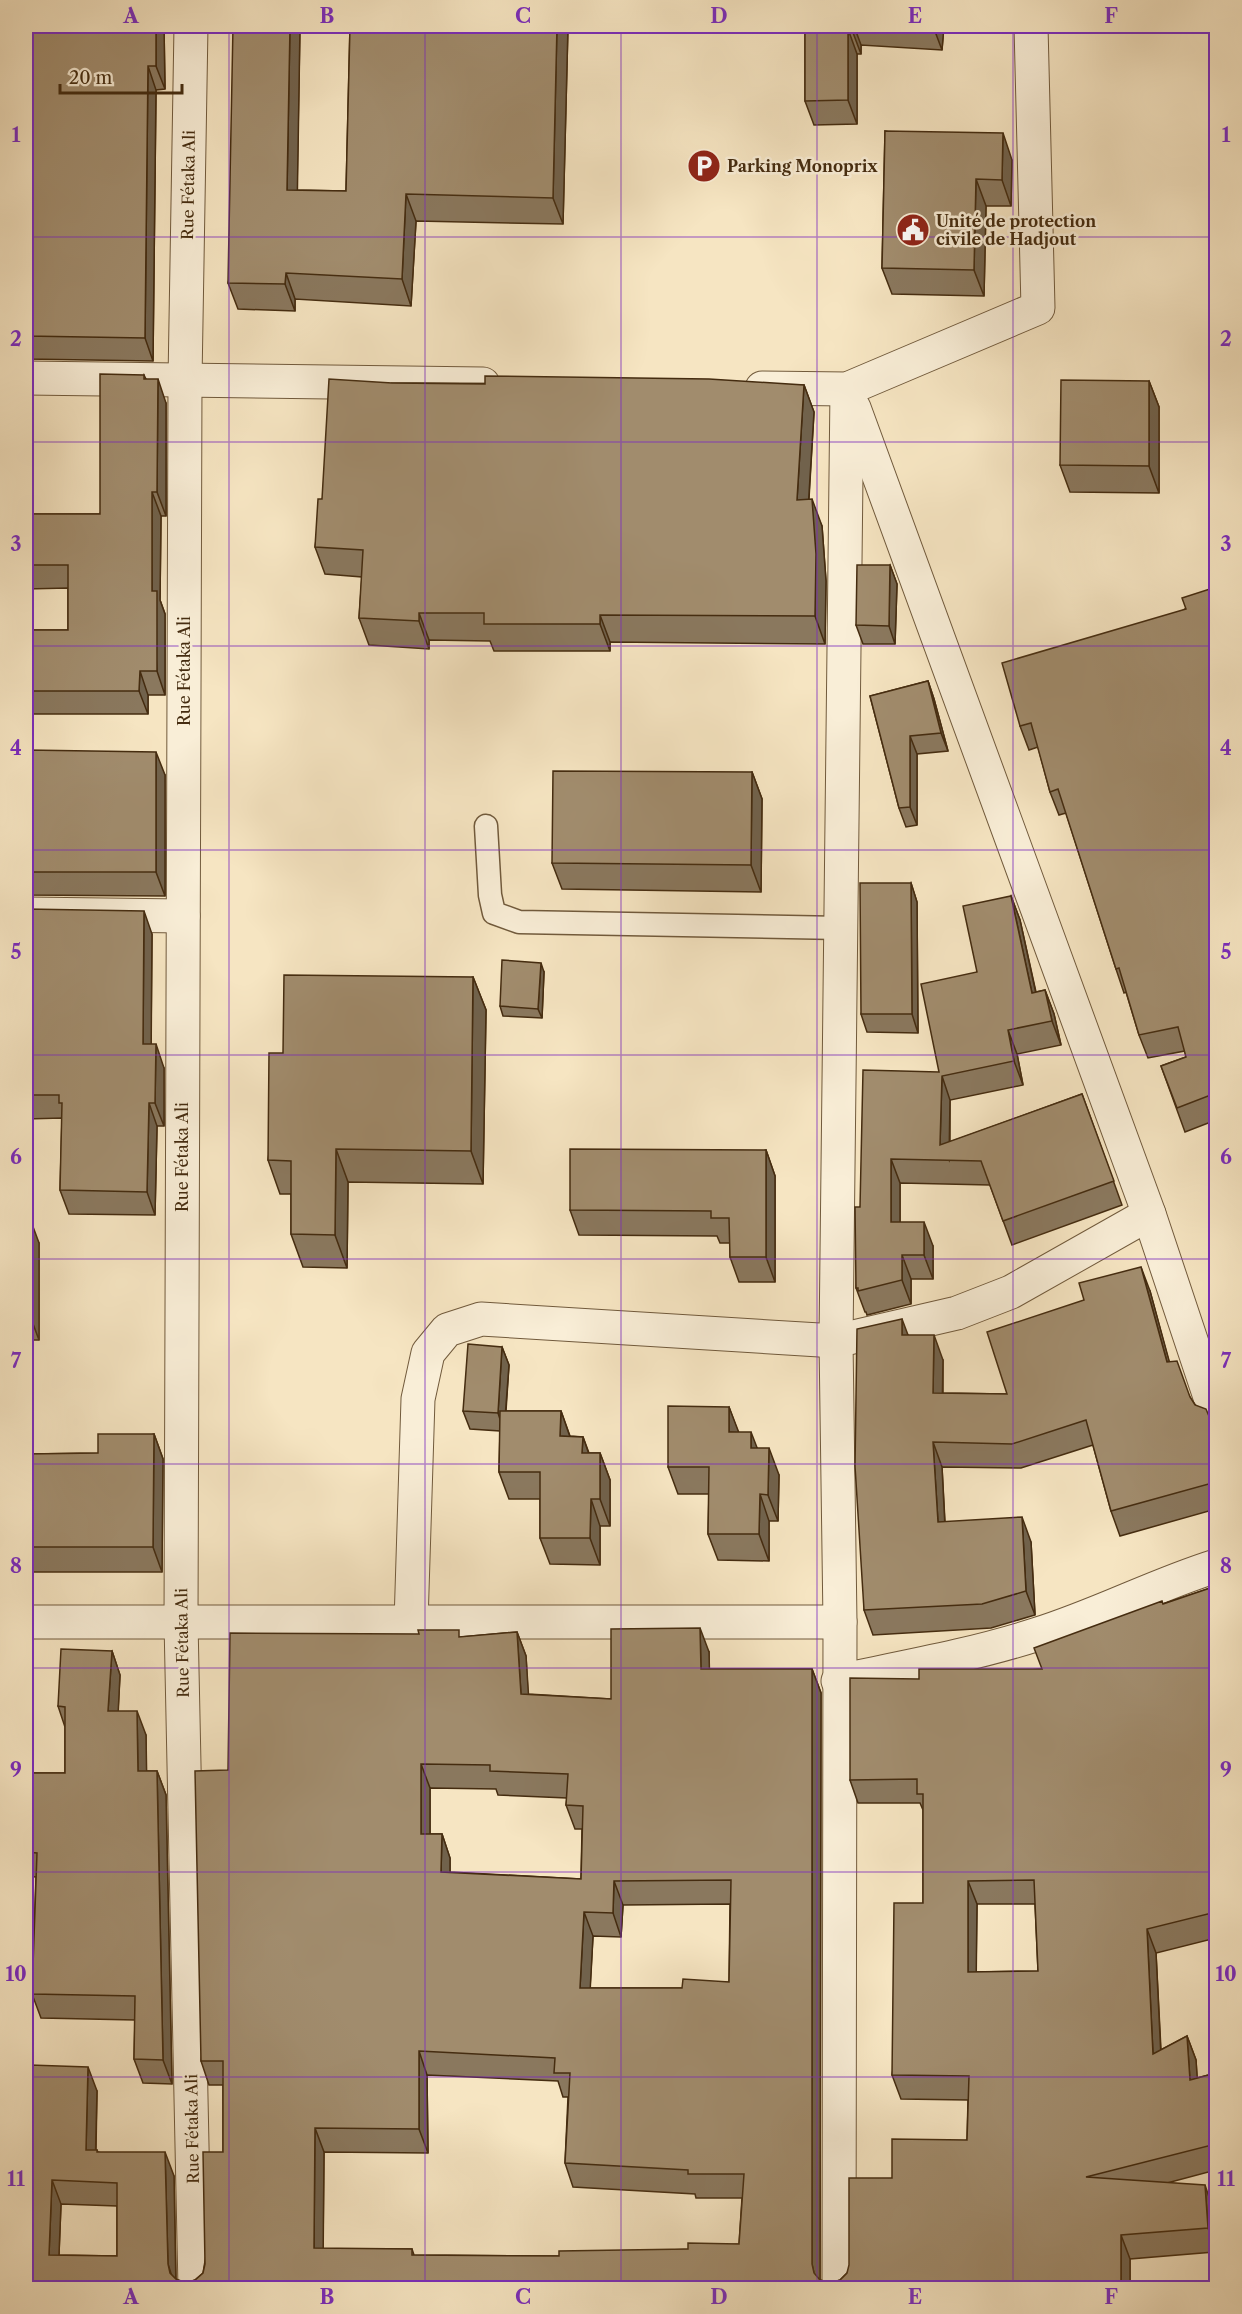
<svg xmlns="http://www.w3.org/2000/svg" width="1242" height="2314" font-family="'Libre Caslon Text',serif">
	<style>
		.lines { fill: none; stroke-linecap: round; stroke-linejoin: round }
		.lane-casing { stroke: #715a3c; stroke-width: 25 }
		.street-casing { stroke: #715a3c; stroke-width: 35 }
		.lane { stroke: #f9eed7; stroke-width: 22 }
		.street { stroke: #f9eed7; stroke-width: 33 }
		.wall { fill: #8a785e; stroke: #452c10; stroke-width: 1.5; fill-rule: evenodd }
		.shaded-wall { fill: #71624c; stroke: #452c10; stroke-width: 1.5 }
		.building { fill: #a18c6d; stroke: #452c10; stroke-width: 1.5; fill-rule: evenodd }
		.grid { fill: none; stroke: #7b2cbf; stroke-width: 1.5; stroke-opacity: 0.55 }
		.labels { text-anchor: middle; stroke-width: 5; stroke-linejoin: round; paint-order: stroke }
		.poi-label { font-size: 16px; font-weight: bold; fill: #452c10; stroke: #f9eed7; text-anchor: start }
		.street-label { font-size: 16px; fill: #452c10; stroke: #f9eed7 }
		.neatline { fill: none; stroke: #7b2cbf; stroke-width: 2 }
		.grid-label { font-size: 20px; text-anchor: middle; font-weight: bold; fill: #7b2cbf }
	</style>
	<rect width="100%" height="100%" fill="#f6e5c2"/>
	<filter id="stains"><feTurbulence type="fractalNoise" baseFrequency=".00333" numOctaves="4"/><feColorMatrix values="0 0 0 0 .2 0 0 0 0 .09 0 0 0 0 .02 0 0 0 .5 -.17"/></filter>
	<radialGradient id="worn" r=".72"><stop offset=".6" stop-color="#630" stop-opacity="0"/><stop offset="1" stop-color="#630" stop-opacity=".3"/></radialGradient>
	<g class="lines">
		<g class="lane-casing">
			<polyline id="lane" points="486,826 490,895 494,913 519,922 841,928"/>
		</g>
		<g class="street-casing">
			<g id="street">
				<polyline points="191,26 185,380 181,1622 195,2288"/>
				<polyline points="26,378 483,384"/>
				<polyline points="762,388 847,389 1038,308 1031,26"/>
				<polyline points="854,408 1149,1214 1216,1415"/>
				<polyline points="26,914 183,916"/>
				<polyline points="26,1622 840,1622"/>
				<polyline points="411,1623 418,1399 428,1353 447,1330 481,1319 836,1341 957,1313 1011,1292 1149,1214"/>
				<path d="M 838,1681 C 905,1667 973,1655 1038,1634 C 1099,1615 1155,1585 1216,1566"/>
				<polyline points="839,2288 840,1622 836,1341 847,389"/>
			</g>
		</g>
		<use href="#lane" class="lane"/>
		<use href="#street" class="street"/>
	</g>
	<g class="wall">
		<polygon points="26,26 164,26 165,89 156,90 153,361 26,359"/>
		<polygon points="300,26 297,190 346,191 350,26 568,26 563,224 416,221 411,306 295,299 295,311 238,309 228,283"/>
		<polygon points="805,26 944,26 942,50 861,45 861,54 857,54 857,124 814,125 805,101"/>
		<polygon points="885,131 1012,160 1011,206 986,206 984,296 892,294 882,268"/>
		<polygon points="144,375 146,379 166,403 166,516 161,516 160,600 165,614 165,695 148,695 148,714 26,714 26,630 68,630 68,588 26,589 26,510 29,514 100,514"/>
		<polygon points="1149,381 1159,407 1159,493 1070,492 1060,465"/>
		<polygon points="392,383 804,385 814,412 809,499 822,526 826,581 825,644 610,642 610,651 494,651 490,641 429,640 429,649 369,645 359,618 362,577 325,574 315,547 322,499"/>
		<polygon points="890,565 897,584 895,644 863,644 856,625"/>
		<polygon points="1216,587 1216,1120 1185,1132 1161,1066 1186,1057 1185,1051 1148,1058 1139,1035 1126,992 1124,993 1116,969 1066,813 1059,815 1050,792 1038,747 1029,750 1020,726"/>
		<polygon points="928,681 934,699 948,751 917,754 917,825 906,827 899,808 870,696"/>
		<polygon points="26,750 165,775 165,896 26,895"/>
		<polygon points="752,772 762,799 761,892 562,889 552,863"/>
		<polygon points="911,883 917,902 918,1033 867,1032 861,1014"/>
		<polygon points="1011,896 1020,920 1036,992 1045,990 1054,1014 1061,1045 1017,1054 1023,1085 950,1100 950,1142 1082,1094 1122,1205 1012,1245 990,1185 900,1183 900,1222 933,1246 933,1279 911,1279 911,1304 867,1315 866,1312 865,1312 856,1288 860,1207 939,1072 977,972"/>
		<polygon points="26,909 152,934 151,1044 164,1068 164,1126 157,1126 155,1215 69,1214 60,1190 62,1118 26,1119"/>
		<polygon points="544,972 542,1018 503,1016 500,1006"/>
		<polygon points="473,977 486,1010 483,1184 348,1182 347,1268 303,1267 291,1234 291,1194 280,1194 268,1160 283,1053"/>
		<polygon points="766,1150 775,1176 775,1282 739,1282 730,1257 730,1243 720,1243 717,1236 579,1235 570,1210"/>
		<polygon points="26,1224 39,1243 39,1340 26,1340"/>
		<polygon points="1150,1291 1169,1362 1191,1399 1216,1433 1216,1509 1120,1536 1111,1511 1093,1445 1021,1468 942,1467 945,1522 1031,1542 1035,1615 991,1628 873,1635 864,1610 908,1335 943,1360 943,1393 1007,1394"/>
		<polygon points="502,1347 509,1365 506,1411 561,1411 570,1436 583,1437 589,1453 600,1453 610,1480 610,1526 600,1526 600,1565 550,1564 540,1538 540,1499 509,1499 499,1472 500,1431 470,1429 463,1411"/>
		<polygon points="729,1407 738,1432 757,1448 779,1475 778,1521 769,1521 769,1561 718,1560 708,1534 709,1494 678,1494 668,1467"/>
		<polygon points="154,1434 163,1459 162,1572 32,1572 31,1588 26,1588 26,1442 30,1454 98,1453"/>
		<path d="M 1216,1586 L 1216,1938 L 1156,1953 L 1161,2050 L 1187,2036 L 1196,2060 L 1197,2078 L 1216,2073 L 1216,2170 L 1167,2183 L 1213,2209 L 1216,2235 L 1214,2252 L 1130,2259 L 1130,2289 L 26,2289 L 26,2095 L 97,2091 L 96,2150 L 97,2150 L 98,2152 L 174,2176 L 176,2279 L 186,2283 L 195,2280 L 203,2273 L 223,2152 L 223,2085 L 209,2085 L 201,2061 L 228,1770 L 461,1637 L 517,1632 L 526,1656 L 528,1694 L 611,1699 L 709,1652 L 709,1669 L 812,1669 L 821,1693 L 820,2280 L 831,2283 L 840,2280 L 847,2273 L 892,2178 L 967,2140 L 968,2100 L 901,2099 L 892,2075 L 923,1903 L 923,1810 L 920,1803 L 858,1803 L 850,1780 L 919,1679 L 1042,1669 L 1163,1604 ZM 430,1788 L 496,1789 L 498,1795 L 567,1798 L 566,1805 L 575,1829 L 582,1829 L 581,1879 L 450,1872 L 450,1858 L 442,1834 L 430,1834 ZM 730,1904 L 729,1982 L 682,1988 L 590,1988 L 593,1936 L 621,1937 L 623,1905 ZM 977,1904 L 1035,1904 L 1038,1971 L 976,1972 ZM 427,2075 L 558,2081 L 563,2097 L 568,2097 L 565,2163 L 573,2187 L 695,2194 L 696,2198 L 742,2198 L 739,2244 L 688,2249 L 559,2256 L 414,2255 L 412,2249 L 323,2249 L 324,2152 L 428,2153 ZM 61,2204 L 117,2206 L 117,2256 L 59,2255 Z"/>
		<polygon points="112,1651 120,1675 118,1711 146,1735 146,1771 157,1771 166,1795 172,2084 143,2083 134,2059 135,2020 41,2018 32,1994 36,1877 26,1876 26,1773 65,1773 65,1727 58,1706"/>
	</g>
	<g class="shaded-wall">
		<polygon points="156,26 164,26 165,89 156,66"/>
		<polygon points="290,26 300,26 297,216 287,190"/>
		<polygon points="557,26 568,26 563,224 553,198"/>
		<polygon points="852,26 854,26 861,45 861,54 852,30"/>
		<polygon points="933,26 944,26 942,50"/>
		<polygon points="848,29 857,54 857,124 848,100"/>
		<polygon points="148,66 156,90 153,361 145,338"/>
		<polygon points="1003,133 1012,160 1011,206 1002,180"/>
		<polygon points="976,179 986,206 984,296 974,270"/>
		<polygon points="406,194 416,221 411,306 402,279"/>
		<polygon points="286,273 295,299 295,311 285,284"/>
		<polygon points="158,379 166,403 166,516 157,492"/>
		<polygon points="1149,381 1159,407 1159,493 1149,466"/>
		<polygon points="804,385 814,412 807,527 797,500"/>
		<polygon points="152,492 161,516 160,600 165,614 165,695 157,671 152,591"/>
		<polygon points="812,499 822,526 826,581 825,644 815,616"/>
		<polygon points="890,565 897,584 895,644 889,626"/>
		<polygon points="419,613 429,640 429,649 419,621"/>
		<polygon points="600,615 610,642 610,651 600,624"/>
		<polygon points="140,671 148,695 148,714 139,691"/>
		<polygon points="928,681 934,699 948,751 941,733"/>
		<polygon points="910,736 917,754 917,825 910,807"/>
		<polygon points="156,752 165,775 165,896 156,872"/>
		<polygon points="752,772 762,799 761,892 751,865"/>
		<polygon points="911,883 917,902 918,1033 912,1014"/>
		<polygon points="1011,896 1020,920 1041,1017 1032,993"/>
		<polygon points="144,911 152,934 151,1068 143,1044"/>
		<polygon points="541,963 544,972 542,1018 538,1009"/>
		<polygon points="473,977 486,1010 483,1184 471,1151"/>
		<polygon points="1045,990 1054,1014 1061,1045 1052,1021"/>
		<polygon points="1008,1030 1017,1054 1023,1085 1014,1061"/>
		<polygon points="156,1044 164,1068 164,1126 155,1103"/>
		<polygon points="942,1076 950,1100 949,1160 940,1145"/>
		<polygon points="149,1103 157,1126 155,1215 147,1192"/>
		<polygon points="336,1149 348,1182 347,1268 335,1235"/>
		<polygon points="766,1150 775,1176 775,1282 766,1257"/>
		<polygon points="891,1159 900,1183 900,1246 891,1222"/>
		<polygon points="924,1222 933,1246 933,1279 924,1255"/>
		<polygon points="32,1224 39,1243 39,1340 32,1321"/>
		<polygon points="902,1255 911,1279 911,1304 902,1280"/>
		<polygon points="1141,1267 1150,1291 1176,1386 1167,1362"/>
		<polygon points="902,1319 911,1343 902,1335"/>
		<polygon points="934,1335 943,1360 942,1417 933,1393"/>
		<polygon points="502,1347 509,1365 504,1432 498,1413"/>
		<polygon points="729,1407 739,1433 729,1432"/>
		<polygon points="561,1411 570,1437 560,1436"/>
		<polygon points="751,1432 761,1458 751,1448"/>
		<polygon points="154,1434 163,1459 162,1572 153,1547"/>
		<polygon points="583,1437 592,1463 582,1453"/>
		<polygon points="26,1442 34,1466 26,1456"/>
		<polygon points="933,1442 942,1467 946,1547 938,1522"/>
		<polygon points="769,1448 779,1475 778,1521 768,1495"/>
		<polygon points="600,1453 610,1480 610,1526 600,1499"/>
		<polygon points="760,1494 769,1521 769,1561 759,1534"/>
		<polygon points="591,1499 600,1526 600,1565 590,1538"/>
		<polygon points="1022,1517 1031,1542 1035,1615 1026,1591"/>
		<polygon points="26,1556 32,1572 31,1588 26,1573"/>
		<polygon points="700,1628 709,1652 710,1693 701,1669"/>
		<polygon points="517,1632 526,1656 530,1718 521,1694"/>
		<polygon points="112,1651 120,1675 117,1736 108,1711"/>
		<polygon points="812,1669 821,1693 820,2289 814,2273 812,2264"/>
		<polygon points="137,1711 146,1735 147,1795 138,1771"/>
		<polygon points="421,1764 430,1788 430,1857 421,1834"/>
		<polygon points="157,1771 166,1795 172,2084 163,2060"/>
		<polygon points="442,1834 450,1858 450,1896 441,1872"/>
		<polygon points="614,1881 623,1905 621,1937 613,1913"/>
		<polygon points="968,1881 977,1904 976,1996 968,1972"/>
		<polygon points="584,1912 593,1936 589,2012 580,1988"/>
		<polygon points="1147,1929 1156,1953 1162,2078 1153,2054"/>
		<polygon points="1187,2036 1196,2060 1199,2104 1190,2080"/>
		<polygon points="419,2051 427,2075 428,2153 419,2129"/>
		<polygon points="88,2067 97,2091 95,2174 86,2150"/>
		<polygon points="315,2128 324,2152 323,2272 314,2248"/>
		<polygon points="165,2152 174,2176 176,2289 168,2264"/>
		<polygon points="52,2180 61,2204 58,2279 49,2255"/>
		<polygon points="1205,2185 1213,2209 1216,2250 1208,2228"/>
		<polygon points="1121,2235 1130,2259 1130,2289 1121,2289"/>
	</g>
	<g class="building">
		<polygon points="26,26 156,26 156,66 148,66 145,338 26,336"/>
		<polygon points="233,26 290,26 287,190 346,191 350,26 557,26 553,198 406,194 402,279 286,273 285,284 228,283"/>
		<polygon points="805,26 852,26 852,30 848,29 848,100 805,101"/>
		<polygon points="885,131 1003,133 1002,180 976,179 974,270 882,268"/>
		<polygon points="100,374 144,375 144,379 158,379 157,492 152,492 152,591 157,591 157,671 140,671 139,691 26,691 26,630 68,630 68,565 26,565 26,510 27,509 28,514 100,514"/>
		<polygon points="485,376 709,379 804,385 797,500 812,499 816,554 815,616 600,615 600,624 484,624 484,613 419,613 419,621 359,618 363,550 315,547 318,499 322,499 329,379 392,383 485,384"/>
		<polygon points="1061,380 1149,381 1149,466 1060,465"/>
		<polygon points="857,565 890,565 889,626 856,625"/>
		<polygon points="1216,587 1216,1093 1177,1108 1161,1066 1186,1057 1178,1027 1139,1035 1119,968 1116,969 1058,789 1050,792 1031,723 1020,726 1002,663 1186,609 1182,598"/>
		<polygon points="928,681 941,733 910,736 910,807 899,808 870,696"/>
		<polygon points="26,750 156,752 156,872 26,872"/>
		<polygon points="553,771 752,772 751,865 552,863"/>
		<polygon points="860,883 911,883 912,1014 861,1014"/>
		<polygon points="1011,896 1032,993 1045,990 1052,1021 1008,1030 1014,1061 942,1076 940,1145 1082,1094 1114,1181 1003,1221 981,1161 891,1159 891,1222 924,1222 924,1255 902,1255 902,1280 858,1291 858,1288 856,1288 855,1207 860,1207 863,1070 939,1072 921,984 977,972 963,906"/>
		<polygon points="26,909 144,911 143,1044 156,1044 155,1103 149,1103 147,1192 60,1190 62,1103 59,1103 59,1095 26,1095"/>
		<polygon points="502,960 541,963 538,1009 500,1006"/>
		<polygon points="284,975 473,977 471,1151 336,1149 335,1235 291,1234 291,1161 268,1160 269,1053 283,1053"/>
		<polygon points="570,1149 766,1150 766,1257 730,1257 729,1218 711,1218 711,1211 570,1210"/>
		<rect x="26" y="1224" width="6" height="97"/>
		<polygon points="1141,1267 1167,1362 1177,1361 1190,1397 1195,1405 1206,1409 1216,1433 1216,1482 1111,1511 1086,1420 1012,1444 933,1442 938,1522 1022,1517 1026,1591 982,1604 864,1610 855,1466 857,1329 902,1319 902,1335 934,1335 933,1393 1007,1394 987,1332 1084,1300 1079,1283"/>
		<polygon points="468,1344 502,1347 498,1413 463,1411"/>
		<polygon points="668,1406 729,1407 729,1432 751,1432 751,1448 769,1448 768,1495 760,1494 759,1534 708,1534 709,1467 668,1467"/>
		<polygon points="500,1411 561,1411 560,1436 583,1437 582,1453 600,1453 600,1499 591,1499 590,1538 540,1538 540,1472 499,1472"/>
		<polygon points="98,1434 154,1434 153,1547 26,1547 26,1454 98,1453"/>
		<path d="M 1216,1586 L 1216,1912 L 1147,1929 L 1153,2054 L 1187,2036 L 1190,2080 L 1216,2073 L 1216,2144 L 1086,2177 L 1205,2185 L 1208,2228 L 1121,2235 L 1121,2289 L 26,2289 L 26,2095 L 29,2095 L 30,2065 L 88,2067 L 86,2150 L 97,2150 L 97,2152 L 165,2152 L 168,2264 L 170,2273 L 177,2280 L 186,2283 L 195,2280 L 203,2273 L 205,2264 L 203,2152 L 223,2152 L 223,2061 L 201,2061 L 195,1771 L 228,1770 L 230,1633 L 419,1634 L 418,1630 L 459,1630 L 459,1637 L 517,1632 L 521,1694 L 611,1699 L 611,1629 L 700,1628 L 701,1669 L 812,1669 L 812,2264 L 814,2273 L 820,2280 L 831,2283 L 840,2280 L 847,2273 L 849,2265 L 849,2178 L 892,2178 L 892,2139 L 967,2140 L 969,2076 L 892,2075 L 894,1903 L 923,1903 L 923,1794 L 917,1794 L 917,1779 L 850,1780 L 850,1678 L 919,1679 L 919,1669 L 1042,1669 L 1034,1648 L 1162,1601 L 1163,1604 ZM 421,1764 L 490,1765 L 490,1771 L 568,1774 L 566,1805 L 583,1806 L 581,1879 L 441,1872 L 442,1834 L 421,1834 ZM 731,1880 L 729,1982 L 683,1979 L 682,1988 L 580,1988 L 584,1912 L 613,1913 L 614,1881 ZM 1034,1880 L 1038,1971 L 968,1972 L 968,1881 ZM 419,2051 L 555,2058 L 554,2073 L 570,2073 L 565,2163 L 688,2170 L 688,2174 L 744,2174 L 739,2244 L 688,2243 L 688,2249 L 559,2251 L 559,2256 L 412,2255 L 412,2249 L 314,2248 L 315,2128 L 419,2129 ZM 52,2180 L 117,2183 L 117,2256 L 49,2255 Z"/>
		<polygon points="61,1649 112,1651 108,1711 137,1711 138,1771 157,1771 163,2060 134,2059 135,1996 32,1994 37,1853 26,1852 26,1773 65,1773 65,1707 58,1706"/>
		<polygon points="1216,2225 1216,2289 1211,2289"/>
	</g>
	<path class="grid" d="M 229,26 L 229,2288M 425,26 L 425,2288M 621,26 L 621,2288M 817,26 L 817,2288M 1013,26 L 1013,2288M 26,237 L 1216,237M 26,442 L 1216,442M 26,646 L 1216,646M 26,850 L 1216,850M 26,1055 L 1216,1055M 26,1259 L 1216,1259M 26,1464 L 1216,1464M 26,1668 L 1216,1668M 26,1872 L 1216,1872M 26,2077 L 1216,2077"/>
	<defs>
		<g id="parking-disc" transform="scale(1.725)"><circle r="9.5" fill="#8f2418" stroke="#f9eed7"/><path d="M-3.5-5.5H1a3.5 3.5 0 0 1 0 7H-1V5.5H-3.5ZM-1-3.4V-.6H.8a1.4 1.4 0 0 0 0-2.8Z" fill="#fff"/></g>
		<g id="civic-disc" transform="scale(1.725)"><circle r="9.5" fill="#8f2418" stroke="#f9eed7"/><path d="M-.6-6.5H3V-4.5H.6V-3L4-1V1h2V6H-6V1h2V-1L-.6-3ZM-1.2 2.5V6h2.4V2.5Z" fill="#fff"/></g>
	</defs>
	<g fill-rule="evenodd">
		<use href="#parking-disc" x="704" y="166"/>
		<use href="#civic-disc" x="913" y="230"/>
	</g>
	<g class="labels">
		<g class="poi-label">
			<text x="727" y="172">Parking Monoprix</text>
			<text x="936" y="227">Unité de protection<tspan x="936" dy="18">civile de Hadjout</tspan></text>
		</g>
		<g class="street-label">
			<text transform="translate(188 185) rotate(-89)" y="6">Rue Fétaka Ali</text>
			<text transform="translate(184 671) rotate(-90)" y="6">Rue Fétaka Ali</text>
			<text transform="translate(182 1157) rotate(-90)" y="6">Rue Fétaka Ali</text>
			<text transform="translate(182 1643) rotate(-91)" y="6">Rue Fétaka Ali</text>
			<text transform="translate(192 2129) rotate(-91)" y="6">Rue Fétaka Ali</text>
		</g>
	</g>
	<rect width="1242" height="2314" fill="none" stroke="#f6e5c2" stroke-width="66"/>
	<path d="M60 84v9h122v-9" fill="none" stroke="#452c10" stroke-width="3"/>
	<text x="69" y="84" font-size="18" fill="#452c10" stroke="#f9eed7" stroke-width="4.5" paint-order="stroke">20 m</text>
	<rect x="33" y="33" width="1176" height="2248" class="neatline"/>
	<g class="grid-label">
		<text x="131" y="23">A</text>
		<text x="327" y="23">B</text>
		<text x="523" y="23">C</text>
		<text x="719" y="23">D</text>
		<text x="915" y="23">E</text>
		<text x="1111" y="23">F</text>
		<text x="16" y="142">1</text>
		<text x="1226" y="142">1</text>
		<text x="16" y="346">2</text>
		<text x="1226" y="346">2</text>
		<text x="16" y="551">3</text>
		<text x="1226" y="551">3</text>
		<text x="16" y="755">4</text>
		<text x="1226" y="755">4</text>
		<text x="16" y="959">5</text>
		<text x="1226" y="959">5</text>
		<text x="16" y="1164">6</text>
		<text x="1226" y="1164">6</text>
		<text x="16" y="1368">7</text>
		<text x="1226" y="1368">7</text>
		<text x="16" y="1573">8</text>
		<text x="1226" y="1573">8</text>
		<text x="16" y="1777">9</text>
		<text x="1226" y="1777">9</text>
		<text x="16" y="1981">10</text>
		<text x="1226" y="1981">10</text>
		<text x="16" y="2186">11</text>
		<text x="1226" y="2186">11</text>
		<text x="131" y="2304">A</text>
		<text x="327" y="2304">B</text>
		<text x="523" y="2304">C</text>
		<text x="719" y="2304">D</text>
		<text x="915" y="2304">E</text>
		<text x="1111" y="2304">F</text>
	</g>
	<rect width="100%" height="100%" filter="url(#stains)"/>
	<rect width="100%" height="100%" fill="url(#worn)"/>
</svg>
